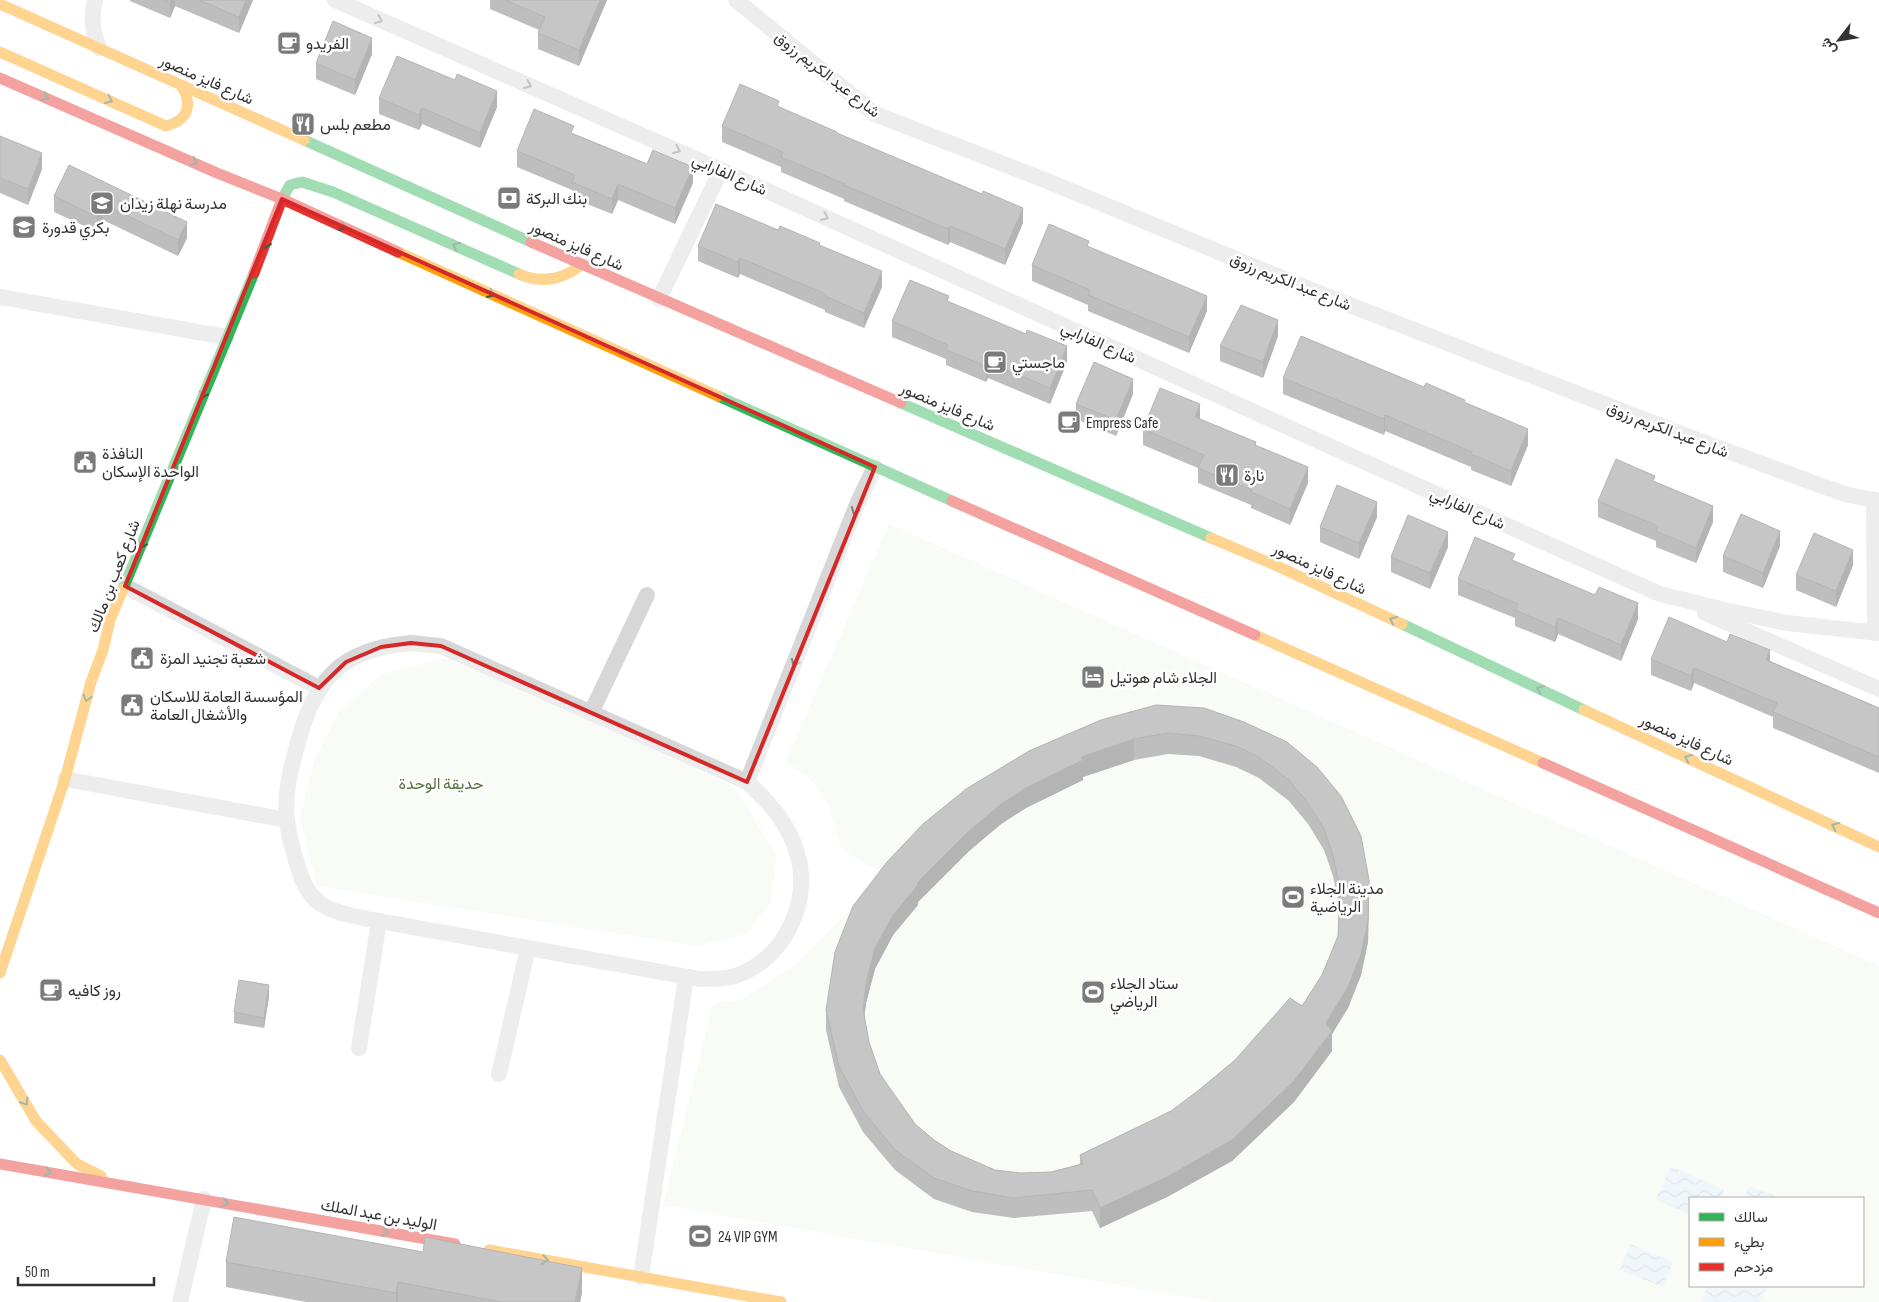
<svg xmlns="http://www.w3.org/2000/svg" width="1879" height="1302" font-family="'Sofia Sans Condensed',Vazirmatn,sans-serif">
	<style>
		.park { fill: #f1f5ed; fill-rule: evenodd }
		.water { fill: url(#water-waves) }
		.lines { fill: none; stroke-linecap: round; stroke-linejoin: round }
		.street { stroke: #d7d7d7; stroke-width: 16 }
		.fast { stroke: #30b455; stroke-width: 11 }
		.slow { stroke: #ff9f0a; stroke-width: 11 }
		.jam { stroke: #e5322d; stroke-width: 11 }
		.wall { fill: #6f6f6f; fill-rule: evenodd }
		.shaded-wall { fill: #5a5a5a }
		.building { fill: #818181; stroke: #5a5a5a; fill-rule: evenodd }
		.oneway { stroke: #7d7d7d }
		.oneway2 { stroke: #32603f }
		.marked { fill: none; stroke: #d62828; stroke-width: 4; stroke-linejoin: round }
		.labels { text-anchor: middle; stroke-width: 5; stroke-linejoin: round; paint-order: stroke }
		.poi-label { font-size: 16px; fill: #333; stroke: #fff; text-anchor: start }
		.street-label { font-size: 16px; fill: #333; stroke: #fff }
		.park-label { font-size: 16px; fill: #56703f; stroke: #fff }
	</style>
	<defs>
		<pattern id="water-waves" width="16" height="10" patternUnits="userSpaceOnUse" patternTransform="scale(1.25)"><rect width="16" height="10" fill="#ddebf3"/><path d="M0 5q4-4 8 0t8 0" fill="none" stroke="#becad1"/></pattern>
	</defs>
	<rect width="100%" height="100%" fill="#fff"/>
	<g class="park">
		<path d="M 889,524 L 1879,966 L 1879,1302 L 1215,1302 L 663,1205 L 713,1004 L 742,999 L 797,964 L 884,874 L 841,849 L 829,805 L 811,780 L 786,761 ZM 1690,1198 L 1863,1198 L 1863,1286 L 1690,1286 Z"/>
		<polygon points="454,656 734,787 777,855 770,904 746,934 697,946 317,886 300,818 314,761 339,711 382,674"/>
	</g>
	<g class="water">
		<polygon points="1671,1166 1724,1190 1721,1198 1690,1198 1690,1215 1656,1199"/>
		<polygon points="1749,1186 1779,1198 1744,1198"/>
		<polygon points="1630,1244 1673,1262 1663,1287 1620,1270"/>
		<polygon points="1708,1286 1767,1286 1760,1302 1701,1302"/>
	</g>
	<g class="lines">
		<g class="street">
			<path d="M 95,0 C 91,18 92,31 99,48"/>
			<polyline points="335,0 721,170 1347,454 1660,594 1725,610 1787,623 1879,633"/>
			<polyline points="736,0 875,114 1047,181 1311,290 1697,440 1822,486 1848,495 1879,501"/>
			<polyline points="0,297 226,337"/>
			<polyline points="659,299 721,170"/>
			<polyline points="1874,500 1875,633"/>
			<polyline points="125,586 319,688"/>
			<polyline points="1705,613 1879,689"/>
			<path d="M 411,643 L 441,646 L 747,782 C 769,802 789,824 797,853 C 811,899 788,951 745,972 C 732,979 715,979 700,979 L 368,919 C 336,912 313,910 301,876 C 295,858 289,839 287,821 C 284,796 290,773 296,749 C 314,682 337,649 411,643 Z"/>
			<polyline points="591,713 647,595"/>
			<polyline points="65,779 287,820"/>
			<polyline points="747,782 858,502 875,467"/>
			<polyline points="359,1048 379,921"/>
			<polyline points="499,1074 528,948"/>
			<polyline points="641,1277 686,977"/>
			<polyline points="180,1302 204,1199"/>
		</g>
		<g class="fast">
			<polyline points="304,140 531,242"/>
			<polyline points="282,199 290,185 302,182 333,192 519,274"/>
			<polyline points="718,396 952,501"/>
			<polyline points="901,403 1211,538"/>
			<polyline points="123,589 254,273"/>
			<polyline points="1402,624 1584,710"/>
		</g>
		<g class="slow">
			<polyline points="0,4 304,140"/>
			<path d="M 0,52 L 166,126 C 189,120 193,104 181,85"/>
			<polyline points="398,252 718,396"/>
			<path d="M 519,274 C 542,284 562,280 581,265"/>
			<polyline points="1211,538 1277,566 1402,624"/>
			<polyline points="1255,635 1543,763"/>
			<polyline points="1584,710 1879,847"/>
			<polyline points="0,973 65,779 91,682 103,650 110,620 123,589"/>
			<polyline points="0,1060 36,1121 77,1164 101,1176"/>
			<polyline points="489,1250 781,1302"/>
		</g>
		<g class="jam">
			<polyline points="0,78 217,173 282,199 398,252"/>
			<polyline points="531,242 901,403"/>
			<polyline points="254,273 282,199"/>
			<polyline points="952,501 1255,635"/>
			<polyline points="1543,763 1879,913"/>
			<polyline points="0,1164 455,1244"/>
		</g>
	</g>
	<g class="wall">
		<polygon points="130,0 253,0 239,33 175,6 170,18 130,1"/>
		<polygon points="490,0 607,0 579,66 538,49 538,33 539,30 490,9"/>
		<polygon points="372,54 355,95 316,79 316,63"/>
		<polygon points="379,98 497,107 480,148 422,124 419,130 379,114"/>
		<polygon points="779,107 837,134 1023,223 1005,265 950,242 948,245 844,201 844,199 781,172 781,167 722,142 722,126"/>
		<polygon points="574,134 693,183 675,224 618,200 612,214 572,198 572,190 517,167 517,151"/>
		<polygon points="0,136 42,169 28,205 0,193"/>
		<polygon points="69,165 187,238 178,256 103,220 97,232 54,212 54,196"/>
		<polygon points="778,230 820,245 882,287 864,328 825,312 825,310 740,274 738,278 698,261 698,246"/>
		<polygon points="1089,247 1207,311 1189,353 1088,311 1088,305 1032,281 1032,265"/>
		<polygon points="949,302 1067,362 1050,404 988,378 986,382 946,365 946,359 892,337 892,321"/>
		<polygon points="1278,336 1263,378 1220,361 1220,346"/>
		<polygon points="1283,378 1424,387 1465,403 1528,445 1511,486 1471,470 1471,467 1385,431 1384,435 1283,394"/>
		<polygon points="1133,394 1116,436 1076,419 1076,404"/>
		<polygon points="1200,419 1256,445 1308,483 1290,525 1251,508 1251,505 1198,483 1198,468 1143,445 1143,429"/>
		<polygon points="1655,482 1713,522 1696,563 1656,547 1656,541 1598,517 1598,501"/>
		<polygon points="1377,517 1359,559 1320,542 1320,527"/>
		<polygon points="1780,546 1763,588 1723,572 1723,556"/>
		<polygon points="1448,547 1430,589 1391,572 1391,557"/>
		<polygon points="1515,561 1638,619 1621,661 1558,634 1555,642 1515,626 1515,618 1458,595 1458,579"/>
		<polygon points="1853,565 1836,607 1796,590 1796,575"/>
		<polygon points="1651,659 1770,661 1879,708 1879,773 1773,728 1773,717 1694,683 1691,691 1651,675"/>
		<path d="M 1101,720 L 1287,742 L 1369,901 L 1368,942 L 1361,975 L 1348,1008 L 1332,1034 L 1332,1051 L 1294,1102 L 1232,1161 L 1167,1197 L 1100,1228 L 1092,1211 L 1014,1218 L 972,1212 L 934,1199 L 895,1170 L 863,1132 L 839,1087 L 826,1030 L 826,1010 L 1029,751 ZM 1168,754 L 1199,756 L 1236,767 L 1259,778 L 1289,801 L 1308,824 L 1324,850 L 1333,876 L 1339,905 L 1338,936 L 1322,975 L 1302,1006 L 1199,1090 L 1171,1111 L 1080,1155 L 1080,1164 L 1051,1172 L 1021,1173 L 995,1170 L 951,1151 L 934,1140 L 915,1124 L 880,1074 L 869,1042 L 864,1016 L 866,1003 L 875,969 L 893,935 L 918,905 L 918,902 L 969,851 L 1001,824 L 1026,808 L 1083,780 L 1083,777 L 1134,760 Z"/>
		<polygon points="269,996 264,1028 234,1023 234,1012"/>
		<polygon points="226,1262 582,1293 580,1302 306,1302 226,1287"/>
	</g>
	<g class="shaded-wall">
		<polygon points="171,0 175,0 175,6 170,18 170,3"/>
		<polygon points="246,0 253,0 239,33 239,17"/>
		<polygon points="600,0 607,0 579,66 579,50"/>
		<polygon points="372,38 372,54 355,95 355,80"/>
		<polygon points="497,91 497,107 480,148 480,133"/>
		<polygon points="422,108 422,124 419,130 419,115"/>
		<polygon points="42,153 42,169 28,205 28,189"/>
		<polygon points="693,167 693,183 675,224 675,208"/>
		<polygon points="618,184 618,200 612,214 612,199"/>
		<polygon points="103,204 103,220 97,232 97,217"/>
		<polygon points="1023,208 1023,223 1005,265 1005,249"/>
		<polygon points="187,222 187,238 178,256 178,240"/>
		<polygon points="950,226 950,242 948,245 948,229"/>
		<polygon points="740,258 740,274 738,278 738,262"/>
		<polygon points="882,271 882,287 864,328 864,313"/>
		<polygon points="1207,296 1207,311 1189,353 1189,337"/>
		<polygon points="1278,320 1278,336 1263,378 1263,362"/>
		<polygon points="1067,346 1067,362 1050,404 1050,388"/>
		<polygon points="988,362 988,378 986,382 986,366"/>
		<polygon points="1133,379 1133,394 1116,436 1116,420"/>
		<polygon points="1200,404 1200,420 1195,417"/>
		<polygon points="1385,415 1385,431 1384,435 1384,419"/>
		<polygon points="1528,429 1528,445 1511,486 1511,471"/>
		<polygon points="1308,467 1308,483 1290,525 1290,509"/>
		<polygon points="1377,502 1377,517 1359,559 1359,543"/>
		<polygon points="1713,506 1713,522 1696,563 1696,548"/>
		<polygon points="1780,531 1780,546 1763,588 1763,573"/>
		<polygon points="1448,532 1448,547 1430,589 1430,573"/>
		<polygon points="1853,550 1853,565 1836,607 1836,591"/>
		<polygon points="1638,603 1638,619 1621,661 1621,645"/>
		<polygon points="1558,618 1558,634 1555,642 1555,627"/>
		<polygon points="1770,650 1770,666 1766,660"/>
		<polygon points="1694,668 1694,683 1691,691 1691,676"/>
		<polygon points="1134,739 1134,760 1083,777 1083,780 1026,808 1001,824 969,851 918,902 918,905 893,935 875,969 866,1003 863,1030 863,1009 866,983 875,948 893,915 917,883 969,831 1001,804 1026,788 1081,757"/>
		<polygon points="1369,880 1368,942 1361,975 1348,1008 1332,1034 1332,1051 1294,1102 1232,1161 1167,1197 1100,1228 1100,1208 1326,1023"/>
		<polygon points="269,985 269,996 264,1028 264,1018"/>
		<polygon points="582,1268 582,1293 580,1302 575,1302"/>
		<polygon points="398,1282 398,1302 396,1302 396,1293"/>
	</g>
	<g class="building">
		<polygon points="164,0 171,0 170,3"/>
		<polygon points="199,0 246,0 239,17"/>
		<polygon points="505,0 600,0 579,50 538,33 545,17"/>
		<polygon points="333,21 372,38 355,80 316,63"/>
		<polygon points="397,56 455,80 457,74 497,91 480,133 422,108 419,115 379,98"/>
		<polygon points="740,84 779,101 777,106 837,132 837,133 982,194 983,191 1023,208 1005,249 950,226 948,229 844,185 845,184 781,157 783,152 722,126"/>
		<polygon points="534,109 574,126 571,133 647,164 653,150 693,167 675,208 618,184 612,199 572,182 575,175 517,151"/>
		<polygon points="0,136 42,153 28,189 0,178"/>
		<polygon points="69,165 187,222 178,240 103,204 97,217 54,196"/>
		<polygon points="716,204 778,230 780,226 820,243 819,245 882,271 864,313 825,296 826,294 740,258 738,262 698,246"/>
		<polygon points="1049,224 1089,241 1087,246 1207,296 1189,337 1088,295 1090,290 1032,265"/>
		<polygon points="910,280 949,296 947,301 1026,334 1027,330 1067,346 1050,388 988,362 986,366 946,350 948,345 892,321"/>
		<polygon points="1241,305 1278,320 1263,362 1220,346"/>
		<polygon points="1301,336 1424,387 1426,383 1465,400 1464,402 1528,429 1511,471 1471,454 1472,452 1385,415 1384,419 1283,378"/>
		<polygon points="1094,362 1133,379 1116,420 1076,404"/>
		<polygon points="1160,388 1200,404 1195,417 1256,442 1255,445 1308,467 1290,509 1251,492 1252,490 1198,468 1204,455 1143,429"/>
		<polygon points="1616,459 1655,476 1653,481 1713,506 1696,548 1656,531 1658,526 1598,501"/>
		<polygon points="1337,485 1377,502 1359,543 1320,527"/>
		<polygon points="1741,514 1780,531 1763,573 1723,556"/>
		<polygon points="1408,515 1448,532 1430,573 1391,557"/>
		<polygon points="1814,533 1853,550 1836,591 1796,575"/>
		<polygon points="1475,537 1515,554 1512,560 1595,595 1599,587 1638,603 1621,645 1558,618 1555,627 1515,610 1518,604 1458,579"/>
		<polygon points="1669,617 1727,642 1730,634 1770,650 1766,660 1879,708 1879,757 1773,712 1777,703 1694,668 1691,676 1651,659"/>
		<path d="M 1156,705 L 1204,708 L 1244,722 L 1287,742 L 1317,767 L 1341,796 L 1361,836 L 1369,880 L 1368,921 L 1361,954 L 1348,987 L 1326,1023 L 1332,1031 L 1294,1081 L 1232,1140 L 1167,1177 L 1100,1208 L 1092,1190 L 1014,1198 L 972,1191 L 934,1178 L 895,1150 L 863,1111 L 839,1066 L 826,1010 L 835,952 L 853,906 L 887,862 L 923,824 L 966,789 L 1029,751 L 1101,720 ZM 1168,733 L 1199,736 L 1236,746 L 1259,757 L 1289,780 L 1308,803 L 1324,829 L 1333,855 L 1340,889 L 1338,936 L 1322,975 L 1302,1006 L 1290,998 L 1235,1060 L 1199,1090 L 1171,1111 L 1080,1155 L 1083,1164 L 1051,1172 L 1021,1173 L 995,1170 L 951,1151 L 934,1140 L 915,1124 L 880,1074 L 869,1042 L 863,1009 L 866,983 L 875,948 L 893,915 L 918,885 L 917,883 L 969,831 L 1001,804 L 1026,788 L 1083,760 L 1081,757 L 1134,739 Z"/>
		<polygon points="239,980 269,985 264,1018 234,1012"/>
		<polygon points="234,1217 423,1252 425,1237 582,1268 575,1302 501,1302 398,1282 396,1293 226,1262"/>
	</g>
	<defs><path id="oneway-chevron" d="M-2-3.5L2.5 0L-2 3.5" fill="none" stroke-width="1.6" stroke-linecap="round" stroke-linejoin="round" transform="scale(1.25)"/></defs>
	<g class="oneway">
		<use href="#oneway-chevron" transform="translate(379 20) rotate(24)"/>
		<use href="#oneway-chevron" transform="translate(528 85) rotate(24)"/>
		<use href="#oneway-chevron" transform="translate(677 150) rotate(24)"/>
		<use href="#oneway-chevron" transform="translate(825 217) rotate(24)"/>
		<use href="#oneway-chevron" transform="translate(855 511) rotate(112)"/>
		<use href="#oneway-chevron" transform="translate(795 663) rotate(112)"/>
	</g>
	<g class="oneway2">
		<use href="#oneway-chevron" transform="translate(45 97) rotate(24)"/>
		<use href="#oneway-chevron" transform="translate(109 100) rotate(24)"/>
		<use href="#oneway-chevron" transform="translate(194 162) rotate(25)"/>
		<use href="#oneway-chevron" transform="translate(343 227) rotate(24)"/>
		<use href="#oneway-chevron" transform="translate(266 245) rotate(109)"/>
		<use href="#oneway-chevron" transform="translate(456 246) rotate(-156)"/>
		<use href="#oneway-chevron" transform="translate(491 294) rotate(24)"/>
		<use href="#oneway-chevron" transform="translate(203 395) rotate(112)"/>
		<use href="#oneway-chevron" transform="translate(142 545) rotate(112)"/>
		<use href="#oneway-chevron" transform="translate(1393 620) rotate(-155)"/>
		<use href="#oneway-chevron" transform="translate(1540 689) rotate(-155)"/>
		<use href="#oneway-chevron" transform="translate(87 698) rotate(105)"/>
		<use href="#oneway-chevron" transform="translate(1688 758) rotate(-155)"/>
		<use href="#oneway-chevron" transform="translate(1835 826) rotate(-155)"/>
		<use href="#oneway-chevron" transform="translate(25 1102) rotate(57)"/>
		<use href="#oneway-chevron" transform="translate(48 1172) rotate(10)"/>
		<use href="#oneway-chevron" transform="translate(225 1203) rotate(10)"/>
		<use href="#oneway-chevron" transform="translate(385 1232) rotate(10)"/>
		<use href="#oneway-chevron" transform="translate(545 1260) rotate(10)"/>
	</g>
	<path d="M0 0H1879V1302H0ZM 282,199 L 875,467 L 747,782 L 441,646 L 411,643 L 381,647 L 346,662 L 319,688 L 125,586 Z" fill="#fff" fill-opacity=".55" fill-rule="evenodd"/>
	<path class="marked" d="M 282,199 L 875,467 L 747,782 L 441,646 L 411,643 L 381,647 L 346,662 L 319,688 L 125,586 Z"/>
	<defs>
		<g id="cafe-square" transform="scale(1.25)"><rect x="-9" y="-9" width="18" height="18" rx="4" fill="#7a7a7a" stroke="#fff"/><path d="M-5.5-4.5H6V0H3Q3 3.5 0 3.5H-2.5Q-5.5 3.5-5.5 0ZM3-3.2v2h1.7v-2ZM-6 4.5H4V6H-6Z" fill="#fff"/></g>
		<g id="restaurant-square" transform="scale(1.25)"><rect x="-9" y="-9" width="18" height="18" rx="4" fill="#7a7a7a" stroke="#fff"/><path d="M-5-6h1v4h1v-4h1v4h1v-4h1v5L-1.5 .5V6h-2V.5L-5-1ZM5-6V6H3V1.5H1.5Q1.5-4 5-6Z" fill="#fff"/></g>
		<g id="bank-square" transform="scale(1.25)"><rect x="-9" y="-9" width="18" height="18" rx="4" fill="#7a7a7a" stroke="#fff"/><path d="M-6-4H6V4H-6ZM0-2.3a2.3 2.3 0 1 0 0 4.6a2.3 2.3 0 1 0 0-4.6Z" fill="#fff"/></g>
		<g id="school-square" transform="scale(1.25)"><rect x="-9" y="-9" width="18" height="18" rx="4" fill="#7a7a7a" stroke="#fff"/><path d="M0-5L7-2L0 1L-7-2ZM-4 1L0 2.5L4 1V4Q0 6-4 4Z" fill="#fff"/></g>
		<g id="civic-square" transform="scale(1.25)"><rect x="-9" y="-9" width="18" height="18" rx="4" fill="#7a7a7a" stroke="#fff"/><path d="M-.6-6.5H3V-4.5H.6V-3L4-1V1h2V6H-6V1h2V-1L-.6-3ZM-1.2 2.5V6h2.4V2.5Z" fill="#fff"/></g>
		<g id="hotel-square" transform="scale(1.25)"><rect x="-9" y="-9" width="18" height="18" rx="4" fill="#7a7a7a" stroke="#fff"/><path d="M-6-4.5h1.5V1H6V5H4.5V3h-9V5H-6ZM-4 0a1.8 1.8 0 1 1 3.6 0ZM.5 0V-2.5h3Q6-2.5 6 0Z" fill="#fff"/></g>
		<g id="stadium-square" transform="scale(1.25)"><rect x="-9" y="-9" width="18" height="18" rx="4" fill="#7a7a7a" stroke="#fff"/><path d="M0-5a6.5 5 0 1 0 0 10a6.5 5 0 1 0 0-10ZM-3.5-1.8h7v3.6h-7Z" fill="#fff"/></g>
	</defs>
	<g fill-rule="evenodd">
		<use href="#cafe-square" x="289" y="43"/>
		<use href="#restaurant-square" x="303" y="124"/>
		<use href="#bank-square" x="509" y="198"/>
		<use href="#school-square" x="102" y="203"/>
		<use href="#school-square" x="24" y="227"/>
		<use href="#cafe-square" x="995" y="362"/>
		<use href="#cafe-square" x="1069" y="422"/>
		<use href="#civic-square" x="85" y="462"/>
		<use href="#restaurant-square" x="1227" y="475"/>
		<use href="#civic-square" x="142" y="658"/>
		<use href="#hotel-square" x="1093" y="677"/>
		<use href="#civic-square" x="132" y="705"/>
		<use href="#stadium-square" x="1293" y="897"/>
		<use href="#cafe-square" x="51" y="990"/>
		<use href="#stadium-square" x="1093" y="992"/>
		<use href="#stadium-square" x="700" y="1236"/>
	</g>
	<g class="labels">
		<g class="poi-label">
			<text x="306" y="49">الفريدو</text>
			<text x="320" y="130">مطعم بلس</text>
			<text x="526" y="204">بنك البركة</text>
			<text x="120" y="209">مدرسة نهلة زيدان</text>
			<text x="42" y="233">بكري قدورة</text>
			<text x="1012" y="368">ماجستي</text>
			<text x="1086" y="428">Empress Cafe</text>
			<text x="102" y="459">النافذة<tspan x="102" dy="18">الواحدة الإسكان</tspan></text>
			<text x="1244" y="481">نارة</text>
			<text x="160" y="664">شعبة تجنيد المزة</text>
			<text x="1110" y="683">الجلاء شام هوتيل</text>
			<text x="150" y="702">المؤسسة العامة للاسكان<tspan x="150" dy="18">والأشغال العامة</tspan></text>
			<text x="1310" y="894">مدينة الجلاء<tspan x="1310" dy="18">الرياضية</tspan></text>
			<text x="1110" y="989">ستاد الجلاء<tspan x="1110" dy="18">الرياضي</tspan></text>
			<text x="68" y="996">روز كافيه</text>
			<text x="718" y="1242">24 VIP GYM</text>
		</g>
		<g class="street-label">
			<text transform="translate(828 74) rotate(38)" y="6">شارع عبد الكريم رزوق</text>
			<text transform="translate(207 79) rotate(24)" y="6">شارع فايز منصور</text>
			<text transform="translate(730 174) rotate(24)" y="6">شارع الفارابي</text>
			<text transform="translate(577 245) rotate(24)" y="6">شارع فايز منصور</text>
			<text transform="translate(1291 281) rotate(22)" y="6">شارع عبد الكريم رزوق</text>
			<text transform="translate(1099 342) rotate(24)" y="6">شارع الفارابي</text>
			<text transform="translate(948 406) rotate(23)" y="6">شارع فايز منصور</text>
			<text transform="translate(1668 429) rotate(21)" y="6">شارع عبد الكريم رزوق</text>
			<text transform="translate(1468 508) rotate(24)" y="6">شارع الفارابي</text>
			<text transform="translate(1320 568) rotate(25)" y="6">شارع فايز منصور</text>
			<text transform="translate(113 576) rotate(-69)" y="6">شارع كعب بن مالك</text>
			<text transform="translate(1687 739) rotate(25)" y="6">شارع فايز منصور</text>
			<text transform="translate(379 1214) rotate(10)" y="6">الوليد بن عبد الملك</text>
		</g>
		<g class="park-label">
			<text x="441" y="789">حديقة الوحدة</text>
		</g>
	</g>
	<rect x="1689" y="1197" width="175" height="90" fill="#ffffff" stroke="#adadad"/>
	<rect x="1699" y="1213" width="25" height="8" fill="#30b455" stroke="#adadad"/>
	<text x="1734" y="1222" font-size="15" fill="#333333">سالك</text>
	<rect x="1699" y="1238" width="25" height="8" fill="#ff9f0a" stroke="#adadad"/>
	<text x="1734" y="1247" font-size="15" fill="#333333">بطيء</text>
	<rect x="1699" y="1263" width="25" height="8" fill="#e5322d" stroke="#adadad"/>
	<text x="1734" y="1272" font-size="15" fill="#333333">مزدحم</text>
	<g transform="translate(1839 40) rotate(239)" stroke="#ffffff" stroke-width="4" paint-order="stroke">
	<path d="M0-4L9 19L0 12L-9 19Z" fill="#333333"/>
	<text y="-8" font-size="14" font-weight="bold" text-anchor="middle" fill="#333333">ش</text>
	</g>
	<path d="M18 1277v8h136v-8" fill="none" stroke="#333333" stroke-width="2.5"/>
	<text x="25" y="1277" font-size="15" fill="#333333" stroke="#ffffff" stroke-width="4" paint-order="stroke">50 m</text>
</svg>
